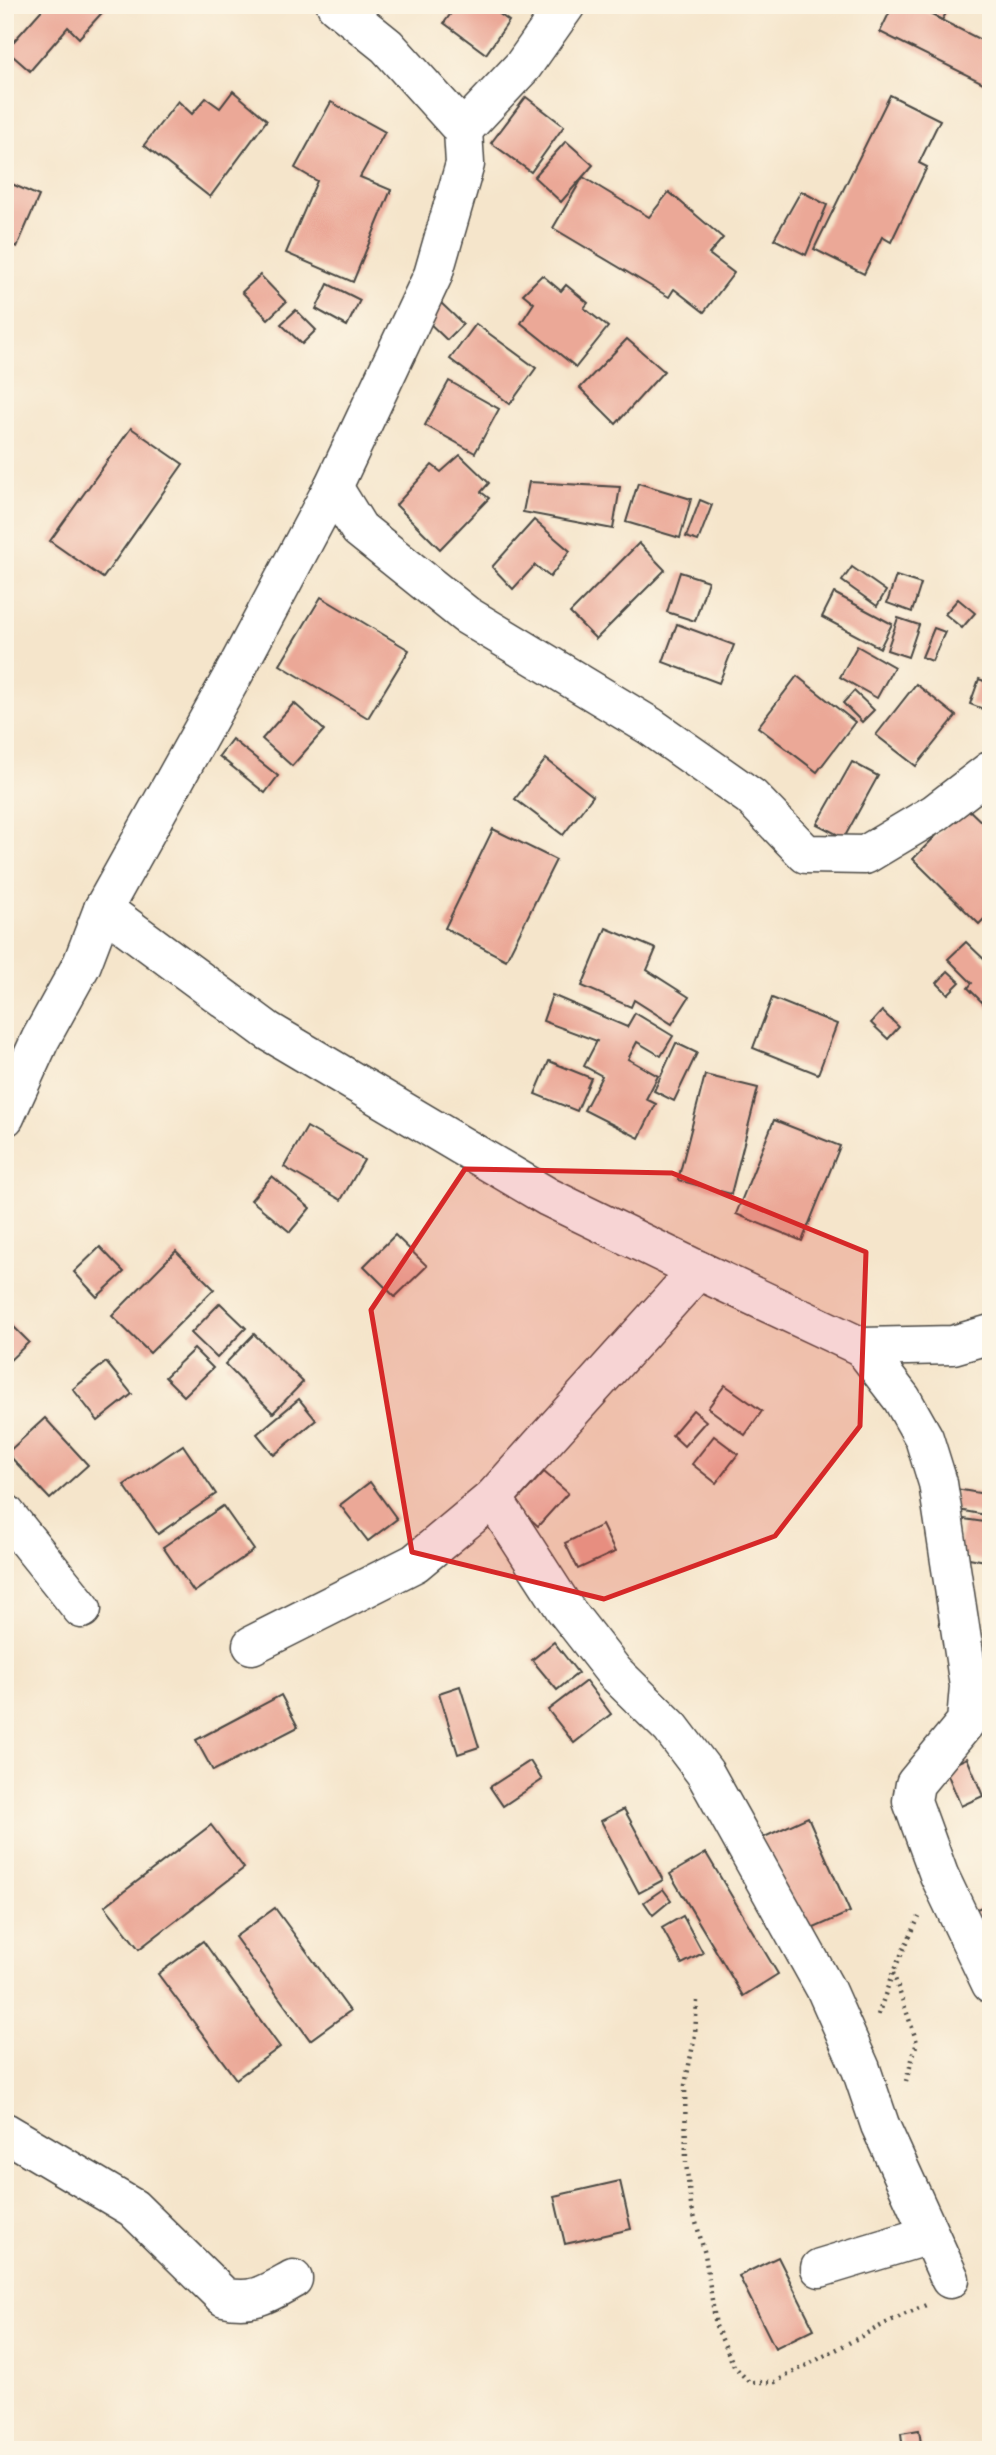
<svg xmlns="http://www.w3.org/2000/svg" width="996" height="2455" font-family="'IM FELL French Canon',serif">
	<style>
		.building { fill: #eba897 }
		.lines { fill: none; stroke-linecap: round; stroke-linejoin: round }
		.street-casing { stroke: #494743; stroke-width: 41 }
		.path { stroke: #494743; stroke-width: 4.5; stroke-dasharray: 2 5; stroke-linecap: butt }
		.street { stroke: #fff; stroke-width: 38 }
		.marked { fill: #d62828; fill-opacity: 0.2; stroke: #d62828; stroke-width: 5; stroke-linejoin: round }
	</style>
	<rect width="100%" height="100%" fill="#fcf5e5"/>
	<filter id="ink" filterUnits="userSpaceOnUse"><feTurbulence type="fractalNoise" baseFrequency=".0143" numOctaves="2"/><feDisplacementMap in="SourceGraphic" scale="14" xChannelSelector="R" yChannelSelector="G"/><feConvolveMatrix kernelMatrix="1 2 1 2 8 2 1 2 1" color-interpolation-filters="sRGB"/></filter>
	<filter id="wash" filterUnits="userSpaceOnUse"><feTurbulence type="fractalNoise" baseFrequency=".00686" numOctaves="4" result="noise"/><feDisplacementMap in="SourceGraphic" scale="28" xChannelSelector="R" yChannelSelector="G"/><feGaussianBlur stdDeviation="1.57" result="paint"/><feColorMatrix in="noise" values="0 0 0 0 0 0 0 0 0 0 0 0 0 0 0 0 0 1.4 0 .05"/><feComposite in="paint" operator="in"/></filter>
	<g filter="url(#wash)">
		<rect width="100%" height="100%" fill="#f5e5cb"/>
		<g id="blocks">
			<g class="building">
				<polygon points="46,5 109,5 79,38 68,27 30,71 6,50"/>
				<polygon points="457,5 487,5 509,21 486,54 444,23"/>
				<polygon points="893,5 912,5 991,45 991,87 880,32"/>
				<polygon points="918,5 951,5 942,20"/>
				<polygon points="233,91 267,120 210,197 144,145 178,101 192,114 206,98 220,108"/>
				<polygon points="890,95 940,120 919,163 927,167 891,242 882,237 864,274 814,249"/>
				<polygon points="526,97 564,126 531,172 491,143"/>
				<polygon points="331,102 385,132 360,177 391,190 353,282 286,253 317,181 295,168"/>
				<polygon points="566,141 593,165 561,202 534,177"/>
				<polygon points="583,177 649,217 669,192 723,238 709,254 734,273 704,312 674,289 669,297 553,228"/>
				<polygon points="5,181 39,196 17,247 5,242"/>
				<polygon points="801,191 827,205 806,255 774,239"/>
				<polygon points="260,275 286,302 268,319 242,292"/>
				<polygon points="542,275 561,291 566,285 588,303 584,308 608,327 576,367 521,323 534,303 523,294"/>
				<polygon points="328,284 360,300 347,326 316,309"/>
				<polygon points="439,301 463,324 447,340 423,317"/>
				<polygon points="296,310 316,330 302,344 281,324"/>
				<polygon points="476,324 536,368 510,404 450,359"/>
				<polygon points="627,339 664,371 616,424 580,388"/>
				<polygon points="449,381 499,409 475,453 425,425"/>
				<polygon points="131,428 183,464 103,578 50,541"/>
				<polygon points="460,455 489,483 481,492 489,498 440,549 396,505 432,465 441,472"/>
				<polygon points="529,482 620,487 613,529 523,512"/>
				<polygon points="638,483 691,499 680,538 626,522"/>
				<polygon points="700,500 712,505 698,541 686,537"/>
				<polygon points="534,520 570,551 550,577 535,565 513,589 492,567"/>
				<polygon points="639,543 665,570 596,639 570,613"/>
				<polygon points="852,567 886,591 877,606 842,581"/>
				<polygon points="680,572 708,581 695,621 667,612"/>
				<polygon points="896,576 921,584 912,612 887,603"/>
				<polygon points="834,593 892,624 880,648 822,617"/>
				<polygon points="321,597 409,650 368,718 280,665"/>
				<polygon points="958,599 975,613 962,628 945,614"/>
				<polygon points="898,618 919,625 908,657 887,650"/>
				<polygon points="677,624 734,645 719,683 663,662"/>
				<polygon points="934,628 945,632 932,661 922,657"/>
				<polygon points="857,646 894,667 877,698 840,677"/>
				<polygon points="797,676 855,722 817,772 758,727"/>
				<polygon points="979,679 991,684 991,712 970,704"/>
				<polygon points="916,684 956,716 916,766 876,735"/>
				<polygon points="854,691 874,710 862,722 843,703"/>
				<polygon points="294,703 324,730 292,766 262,739"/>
				<polygon points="232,739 278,776 265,793 219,756"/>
				<polygon points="546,759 593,796 563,835 515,799"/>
				<polygon points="852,762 878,776 844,838 817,824"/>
				<polygon points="965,806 991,831 991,912 979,924 913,859"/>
				<polygon points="493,829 556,860 506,960 445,928"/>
				<polygon points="606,928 656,949 647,970 689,997 672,1024 634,1000 631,1007 582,986"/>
				<polygon points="966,942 991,966 991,1011 968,988 972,983 948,959"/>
				<polygon points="948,971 960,982 948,994 937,983"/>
				<polygon points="552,995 627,1027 635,1013 673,1036 661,1056 637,1042 628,1059 658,1076 646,1099 656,1104 639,1138 584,1110 602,1076 584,1066 597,1041 543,1021"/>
				<polygon points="772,998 837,1024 818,1074 753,1048"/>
				<polygon points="882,1011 899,1027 888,1039 871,1023"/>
				<polygon points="676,1043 697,1053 674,1101 654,1091"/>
				<polygon points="549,1061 591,1078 577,1111 535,1094"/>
				<polygon points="705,1075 758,1088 731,1194 678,1180"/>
				<polygon points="774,1120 840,1146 802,1241 736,1214"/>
				<polygon points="307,1127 364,1160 341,1200 284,1167"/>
				<polygon points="272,1176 310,1208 290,1232 251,1200"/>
				<polygon points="395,1235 427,1266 395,1297 364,1266"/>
				<polygon points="100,1247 124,1272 97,1297 74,1272"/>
				<polygon points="176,1251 214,1289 150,1353 112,1316"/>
				<polygon points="220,1303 246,1328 217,1358 191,1333"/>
				<polygon points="5,1318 29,1342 5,1365"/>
				<polygon points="254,1334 303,1382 273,1413 225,1364"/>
				<polygon points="194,1349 213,1368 184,1396 165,1377"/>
				<polygon points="106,1362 132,1394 98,1421 73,1389"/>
				<polygon points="725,1385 762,1411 745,1435 708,1408"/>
				<polygon points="299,1399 316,1420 274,1455 257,1434"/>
				<polygon points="693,1410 706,1421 684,1446 672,1435"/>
				<polygon points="45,1418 88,1465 50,1499 7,1453"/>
				<polygon points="714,1436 738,1454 716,1483 692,1464"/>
				<polygon points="183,1445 216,1494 158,1534 124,1485"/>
				<polygon points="544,1472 568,1493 538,1526 514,1504"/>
				<polygon points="370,1482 397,1519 368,1541 340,1505"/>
				<polygon points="956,1489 991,1495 991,1516 953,1509"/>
				<polygon points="223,1506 254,1550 194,1592 163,1547"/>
				<polygon points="964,1519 991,1523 991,1562 958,1556"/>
				<polygon points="602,1525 615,1552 578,1569 565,1543"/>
				<polygon points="554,1642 578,1673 557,1690 532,1660"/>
				<polygon points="991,1680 991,1710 983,1711 976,1683"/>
				<polygon points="586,1681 611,1714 574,1743 548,1710"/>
				<polygon points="460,1686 479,1747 458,1754 439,1693"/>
				<polygon points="281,1695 298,1727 213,1771 196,1740"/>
				<polygon points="967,1758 983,1796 961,1806 945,1768"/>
				<polygon points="530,1761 542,1780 503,1806 490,1787"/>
				<polygon points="624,1809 663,1880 639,1893 601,1821"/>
				<polygon points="808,1817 850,1912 803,1933 760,1839"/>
				<polygon points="211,1825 244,1868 139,1949 105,1906"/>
				<polygon points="706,1853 778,1974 743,1996 670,1874"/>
				<polygon points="663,1889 671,1900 653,1915 644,1902"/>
				<polygon points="991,1903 991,1955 972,1911"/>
				<polygon points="275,1908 350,2011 310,2040 235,1937"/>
				<polygon points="683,1916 703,1953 682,1964 662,1928"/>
				<polygon points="203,1941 280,2047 236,2079 158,1974"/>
				<polygon points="620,2181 631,2229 565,2244 554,2196"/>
				<polygon points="778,2257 814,2329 775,2348 739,2276"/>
				<polygon points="919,2430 922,2450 903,2450 901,2433"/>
			</g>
		</g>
	</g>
	<g filter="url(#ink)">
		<use href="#blocks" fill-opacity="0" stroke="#494743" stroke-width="2"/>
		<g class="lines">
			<g class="street-casing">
				<g id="street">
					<polyline points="463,130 523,66 566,5"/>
					<polyline points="333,487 359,529 466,615 650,726 751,797 806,854 865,855 935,813 991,770"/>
					<polyline points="103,909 268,1031 548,1197 698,1270 862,1347 953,1345 991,1334"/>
					<polyline points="5,1117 40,1040 82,964 103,909 237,668 333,487 433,275 465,164 463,130 387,46 336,5"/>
					<polyline points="862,1347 902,1399 924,1438 938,1483 969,1686 966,1722 915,1784 912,1801 939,1875 991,1984"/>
					<polyline points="493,1498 564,1608 614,1672 671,1728 705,1773 826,1990 861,2069 880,2125 950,2279"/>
					<polyline points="5,1513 82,1609"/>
					<polyline points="252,1645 415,1563 493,1498 698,1270"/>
					<path d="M 5,2132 L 133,2208 L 224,2297 C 253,2304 268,2293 293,2279"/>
					<polyline points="820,2268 929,2235"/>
				</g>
			</g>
			<g class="path">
				<polyline points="893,1973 917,2042 906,2081"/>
				<polyline points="697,2001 695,2035 685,2085 686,2163 691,2205 705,2254 716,2326 734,2366 749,2382 775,2382 890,2321 926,2305"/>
				<polyline points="878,2015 893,1972 919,1917"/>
			</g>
			<use href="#street" class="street"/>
		</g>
	</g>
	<path class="marked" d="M 465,1169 L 672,1173 L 866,1252 L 860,1426 L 775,1536 L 604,1599 L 412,1552 L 371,1310 Z"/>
	<rect width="996" height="2455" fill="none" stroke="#fcf5e5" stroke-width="28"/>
</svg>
